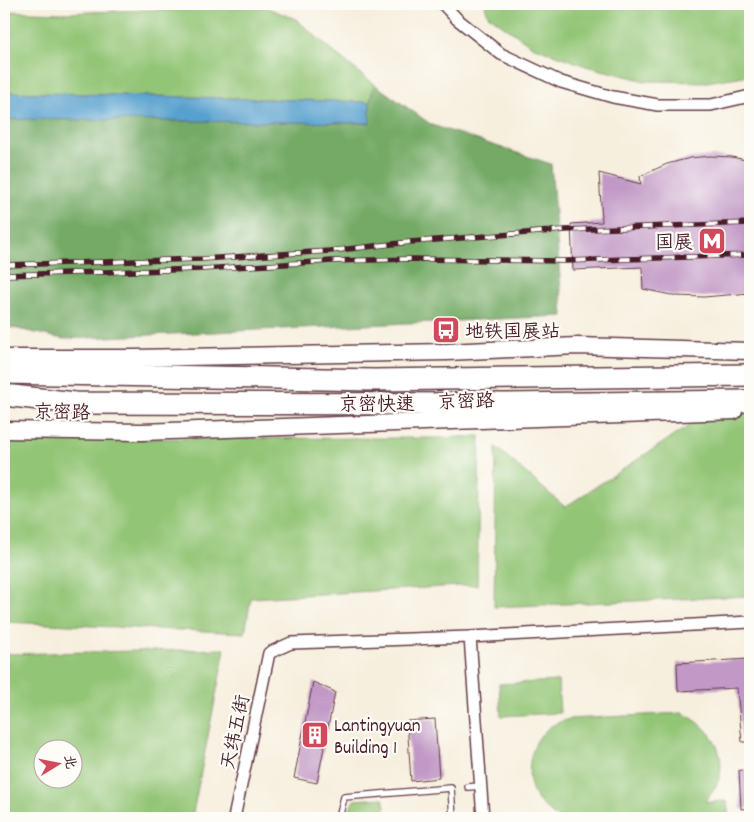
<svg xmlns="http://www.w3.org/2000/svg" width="754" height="822" font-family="Dekko,'LXGW WenKai TC',sans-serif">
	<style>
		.green { fill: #92c575; stroke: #6e7250; fill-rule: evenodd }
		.forest { fill: #75aa66; stroke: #606448 }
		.water { fill: #59a1cf; stroke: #52607d }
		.building { fill: #c198c6 }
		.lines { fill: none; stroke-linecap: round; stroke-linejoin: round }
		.lane-casing { stroke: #643e46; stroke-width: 8 }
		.street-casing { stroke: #643e46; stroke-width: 14 }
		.secondary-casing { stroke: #643e46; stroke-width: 19 }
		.highway-casing { stroke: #643e46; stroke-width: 24 }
		.lane { stroke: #fff; stroke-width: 5.5 }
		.street { stroke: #fff; stroke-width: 11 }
		.secondary { stroke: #fff; stroke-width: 16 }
		.highway { stroke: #fff; stroke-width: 21 }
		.rail-casing { stroke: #4a1f2b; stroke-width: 5.5 }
		.rail { stroke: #fdfcf7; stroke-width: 4; stroke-dasharray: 11; stroke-linecap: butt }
		.labels { text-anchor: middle; stroke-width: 4.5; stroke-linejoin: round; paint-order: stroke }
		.poi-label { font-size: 19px; fill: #4a1f2b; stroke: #fdfcf7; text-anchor: start }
		.street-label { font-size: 19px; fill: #4a1f2b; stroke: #fdfcf7 }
	</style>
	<rect width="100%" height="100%" fill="#fdfcf7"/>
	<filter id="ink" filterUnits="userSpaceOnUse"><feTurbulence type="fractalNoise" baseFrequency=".02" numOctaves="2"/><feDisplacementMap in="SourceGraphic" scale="10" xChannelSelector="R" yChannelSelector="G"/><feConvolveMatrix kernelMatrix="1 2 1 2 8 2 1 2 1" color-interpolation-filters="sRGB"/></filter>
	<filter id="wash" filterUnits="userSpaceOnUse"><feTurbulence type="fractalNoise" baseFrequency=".0096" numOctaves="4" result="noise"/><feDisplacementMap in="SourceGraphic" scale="20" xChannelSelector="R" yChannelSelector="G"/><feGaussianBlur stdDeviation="1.12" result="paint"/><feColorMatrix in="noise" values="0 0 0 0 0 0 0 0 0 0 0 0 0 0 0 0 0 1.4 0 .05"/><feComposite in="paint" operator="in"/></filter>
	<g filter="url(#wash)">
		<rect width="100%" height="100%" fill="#f7efde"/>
		<g class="green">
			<polygon points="487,4 750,4 750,75 707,82 645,81 586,66 532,46 488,15 485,6"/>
			<polygon points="262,6 296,19 335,53 374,84 370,102 4,92 4,11 62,13"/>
			<polygon points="733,397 750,397 750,596 494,607 496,447 565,507"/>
			<polygon points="480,436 477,585 251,598 245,633 4,622 4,439 441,438"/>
			<path d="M 225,649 L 192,818 L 4,818 L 4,654 ZM 42,750 L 72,750 L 72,780 L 42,780 Z"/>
			<polygon points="558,681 560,713 501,716 499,684"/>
			<path d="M 682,713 C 710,725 731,755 716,786 C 713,791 709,797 705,802 L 727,801 L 729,818 L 557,818 C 551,812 542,806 537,799 C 524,781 528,746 545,731 C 552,724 560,722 569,719 Z"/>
			<polygon points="383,798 385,806 383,818 345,818 354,800"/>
		</g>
		<polygon class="forest" points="374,84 432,125 551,164 563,316 63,339 4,326 4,119 369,123 370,102"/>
		<polygon class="water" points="4,92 370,102 370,123 4,119"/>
		<g id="blocks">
			<g class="building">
				<polygon points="710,156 732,157 750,161 750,293 704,297 676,296 643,289 642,267 573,270 571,224 602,222 599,173 641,184 640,176 667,164 690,158"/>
				<polygon points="750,659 750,742 742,742 737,688 678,691 677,663"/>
				<polygon points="313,682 335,692 317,783 294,778"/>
				<polygon points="435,719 439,778 411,781 407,721"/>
				<polygon points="739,770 750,771 750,808 741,809"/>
			</g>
		</g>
	</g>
	<g filter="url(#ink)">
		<use href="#blocks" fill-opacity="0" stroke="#643e46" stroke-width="1"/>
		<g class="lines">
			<g class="lane-casing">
				<g id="lane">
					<polyline points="468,787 480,786"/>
					<polyline points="339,818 344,797 451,788 453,818"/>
				</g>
			</g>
			<g class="street-casing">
				<g id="street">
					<polyline points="443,4 457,19 501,54 561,82 613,97 658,105 711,105 750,96"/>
					<polyline points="470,637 483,818"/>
					<polyline points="234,818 269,653 291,643 470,637 750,622"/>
				</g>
			</g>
			<g class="secondary-casing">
				<g id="secondary">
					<polyline points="4,358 134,358 447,352 577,346 750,351"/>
					<polyline points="4,430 142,432 734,411"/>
				</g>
			</g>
			<g class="highway-casing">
				<g id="highway">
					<polyline points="4,373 374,380 750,375"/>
					<polyline points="4,395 75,403 507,404 750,401"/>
				</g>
			</g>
			<use href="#lane" class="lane"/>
			<use href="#street" class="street"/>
			<use href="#secondary" class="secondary"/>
			<use href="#highway" class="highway"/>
			<g class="rail-casing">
				<g id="rail">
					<polyline points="4,265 202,259 330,251 410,242 565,230 750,223"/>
					<polyline points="4,275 202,269 332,261 412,259 566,261 750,255"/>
				</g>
			</g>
			<use href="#rail" class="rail"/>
		</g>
	</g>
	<defs>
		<g id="metro-square" transform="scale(1.4375)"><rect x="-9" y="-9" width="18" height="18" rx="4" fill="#d1495b" stroke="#fdfcf7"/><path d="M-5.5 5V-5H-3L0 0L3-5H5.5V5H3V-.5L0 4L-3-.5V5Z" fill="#fff"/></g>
		<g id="bus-square" transform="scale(1.4375)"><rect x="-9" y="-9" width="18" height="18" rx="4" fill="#d1495b" stroke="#fdfcf7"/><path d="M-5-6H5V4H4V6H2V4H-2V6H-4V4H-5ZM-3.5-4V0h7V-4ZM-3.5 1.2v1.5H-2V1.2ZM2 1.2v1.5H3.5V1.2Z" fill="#fff"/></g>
		<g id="building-square" transform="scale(1.4375)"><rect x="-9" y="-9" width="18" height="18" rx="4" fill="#d1495b" stroke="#fdfcf7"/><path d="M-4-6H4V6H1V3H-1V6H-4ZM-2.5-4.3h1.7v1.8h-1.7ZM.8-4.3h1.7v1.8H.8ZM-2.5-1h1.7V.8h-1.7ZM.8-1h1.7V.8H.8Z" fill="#fff"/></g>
	</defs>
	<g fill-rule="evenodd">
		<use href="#metro-square" x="712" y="241"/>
		<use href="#bus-square" x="446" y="330"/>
		<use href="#building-square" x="315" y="735"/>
	</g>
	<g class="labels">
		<g class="poi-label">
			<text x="693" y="248" text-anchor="end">国展</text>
			<text x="465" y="337">地铁国展站</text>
			<text x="334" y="731">Lantingyuan<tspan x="334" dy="22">Building 1</tspan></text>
		</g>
		<g class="street-label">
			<text transform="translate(466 400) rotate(-2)" y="7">京密路</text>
			<text x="377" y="410">京密快速</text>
			<text transform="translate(62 411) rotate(1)" y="7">京密路</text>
			<text transform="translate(234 732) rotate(-78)" y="7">天纬五街</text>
		</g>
	</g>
	<rect width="754" height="822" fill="none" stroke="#fdfcf7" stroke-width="20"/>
	<g transform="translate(58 764) rotate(80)"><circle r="24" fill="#fdfcf7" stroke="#b5a4a5"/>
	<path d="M0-4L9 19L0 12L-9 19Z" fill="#d1495b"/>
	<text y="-8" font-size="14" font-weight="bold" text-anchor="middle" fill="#4a1f2b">北</text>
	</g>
</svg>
